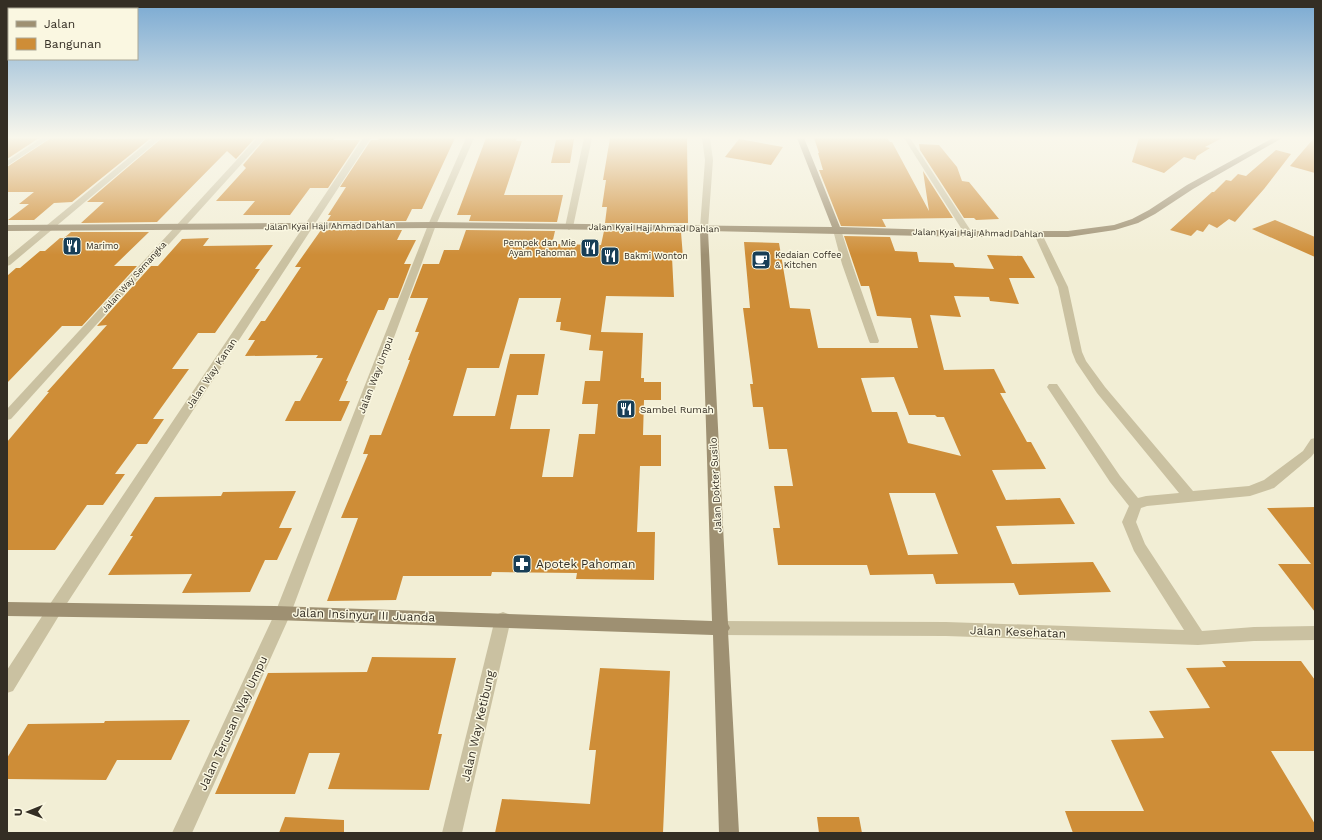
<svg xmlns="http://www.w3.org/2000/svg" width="1322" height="840" font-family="'Work Sans',sans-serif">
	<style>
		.building { fill: #ce8d37; fill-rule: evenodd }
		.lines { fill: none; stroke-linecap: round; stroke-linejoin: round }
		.street { fill: #cac1a1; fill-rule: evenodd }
		.secondary { fill: #9e9072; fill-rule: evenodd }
		.labels { text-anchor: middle; stroke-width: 3; stroke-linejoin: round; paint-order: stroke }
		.far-street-label { font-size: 9px; fill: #342e24; stroke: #faf7e1 }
		.far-poi-label { font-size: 9px; fill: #342e24; stroke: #faf7e1; text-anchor: start }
		.street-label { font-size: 10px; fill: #342e24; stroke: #faf7e1 }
		.poi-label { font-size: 10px; fill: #342e24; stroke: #faf7e1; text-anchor: start }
		.near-poi-label { font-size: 12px; fill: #342e24; stroke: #faf7e1; text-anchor: start }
		.near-street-label { font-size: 12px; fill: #342e24; stroke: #faf7e1 }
	</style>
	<rect width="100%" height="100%" fill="#f2eed5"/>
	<g class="building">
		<polygon points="7,138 39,138 7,159"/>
		<polygon points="51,138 98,138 97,139 151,138 72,202 54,203 34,220 8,220 29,204 19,204 34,192 7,192 7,167"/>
		<polygon points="162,138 255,138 236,159 227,151 157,222 81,223 104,202 87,202"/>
		<polygon points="266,138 335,138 333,140 360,140 328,188 310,188 290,215 243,215 255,201 216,201 246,168 243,165"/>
		<polygon points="379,138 455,138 422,209 412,209 406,221 327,221 331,215 328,215 346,187 340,187 371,140 378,140"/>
		<polygon points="486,138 517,138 516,141 522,141 504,195 563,195 557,222 469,221 471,215 457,215"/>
		<polygon points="610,138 687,138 688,223 605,223 607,207 602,207 606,180 603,180"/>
		<polygon points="814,138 887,138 890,142 892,142 929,211 923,171 953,218 882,219 886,227 841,226 819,170 823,170 818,153 819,153"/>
		<polygon points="1139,138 1222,138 1205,147 1210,148 1197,156 1195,160 1184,157 1164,173 1132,162"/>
		<polygon points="1314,138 1315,173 1290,166"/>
		<polygon points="574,139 570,163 551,163 556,140"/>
		<polygon points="739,139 783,147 771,165 725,157"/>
		<polygon points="919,144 939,145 957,167 962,181 969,182 999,219 976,220 974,218 964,218 920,150"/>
		<polygon points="1276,150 1291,154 1264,189 1235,222 1229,219 1217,228 1209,224 1203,232 1197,230 1191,236 1170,230 1212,192 1214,192 1226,180 1231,181 1238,174 1246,176"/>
		<polygon points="1275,220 1315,237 1315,257 1252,229"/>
		<polygon points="321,230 402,230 397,240 416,240 404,264 411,264 398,298 389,298 384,310 378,310 346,381 348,381 339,401 350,401 341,421 285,421 295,401 300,401 323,358 316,358 318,355 245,356 255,340 248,340 261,321 265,321 301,267 295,267"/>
		<path d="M 466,230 L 555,231 L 552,244 L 601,245 L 604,231 L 681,232 L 683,257 L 672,257 L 674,297 L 606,296 L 601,332 L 643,333 L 641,378 L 644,378 L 644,382 L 661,382 L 661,400 L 644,400 L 643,435 L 661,435 L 661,466 L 640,466 L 637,532 L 655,532 L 654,580 L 576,579 L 577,573 L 492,572 L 491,576 L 403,576 L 396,600 L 327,601 L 358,518 L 341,518 L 368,454 L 363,454 L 370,435 L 381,435 L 410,360 L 408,360 L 419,332 L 415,332 L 428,298 L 410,298 L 423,264 L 439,264 L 444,250 L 459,250 ZM 519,298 L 561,298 L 556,322 L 561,322 L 560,330 L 591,335 L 589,350 L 603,351 L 600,381 L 585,381 L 582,404 L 598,404 L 595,434 L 579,434 L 573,477 L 542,477 L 550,429 L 510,429 L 517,395 L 538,395 L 545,354 L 510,354 L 495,416 L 453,416 L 467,368 L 499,368 Z"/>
		<polygon points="71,232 149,232 114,266 137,266 82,326 62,326 7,383 7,276 16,268 20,268 40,251 45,251 60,238 64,238"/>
		<path d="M 844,236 L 890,237 L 895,251 L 917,252 L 919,262 L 953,263 L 955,267 L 994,269 L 987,255 L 1022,256 L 1035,278 L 1009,278 L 1019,304 L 990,301 L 989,297 L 954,296 L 961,317 L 930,315 L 944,370 L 994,369 L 1006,393 L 1000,393 L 1027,442 L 1031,442 L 1046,469 L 992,470 L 1006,500 L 1060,498 L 1075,524 L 996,526 L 1012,564 L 1093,562 L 1111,592 L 1019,595 L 1014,583 L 936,584 L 933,574 L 870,575 L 867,565 L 778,565 L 773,528 L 780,528 L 774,486 L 793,486 L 787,449 L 769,449 L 763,407 L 753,407 L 750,384 L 753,384 L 743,308 L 750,308 L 744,242 L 779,243 L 790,308 L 810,309 L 818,348 L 918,348 L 911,318 L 877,316 L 869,286 L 861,286 ZM 894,377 L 909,415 L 935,415 L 937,417 L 944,417 L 961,456 L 908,443 L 897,412 L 872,412 L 861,378 ZM 889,493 L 935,493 L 958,554 L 908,555 Z"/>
		<polygon points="209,238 203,246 273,245 255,269 260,269 215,333 198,333 172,369 189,369 153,419 164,419 147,444 137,444 115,474 125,474 103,505 87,505 55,550 7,550 7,442 49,392 47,392 107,325 97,326 151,266 158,266 182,239"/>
		<polygon points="296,491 279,528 292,528 277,560 265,560 250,592 182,593 192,574 108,575 133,536 130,536 155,497 221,496 223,492"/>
		<polygon points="1315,507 1315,612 1278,564 1311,564 1267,508"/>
		<polygon points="372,657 456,658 438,734 442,734 429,790 328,789 340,753 309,753 295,794 215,794 268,673 367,672"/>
		<polygon points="1222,661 1301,661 1315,680 1315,751 1271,751 1315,824 1315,833 1073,833 1065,811 1144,811 1111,740 1164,738 1149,711 1210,708 1186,668 1226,667"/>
		<polygon points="600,668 670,671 663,833 495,833 502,799 590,804 596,750 589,750"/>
		<polygon points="190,720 171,760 117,760 106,780 7,779 7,758 28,724 104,723 105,721"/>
		<polygon points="285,817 344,820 344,833 279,833"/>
		<polygon points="817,817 859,817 862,833 819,833"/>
	</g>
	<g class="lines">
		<g class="street">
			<polygon points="42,138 50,138 7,166 7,161"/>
			<polygon points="153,138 161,138 10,265 7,266 7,258"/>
			<polygon points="257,138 265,138 11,419 7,420 7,409"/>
			<polygon points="363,138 371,138 60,614 13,691 7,693 7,670 50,604"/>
			<polygon points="466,138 474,138 436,225 291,613 192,833 172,833 275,613 428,225"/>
			<polygon points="584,138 592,138 573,227 569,230 565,227"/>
			<polygon points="702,138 710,138 713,160 708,228 704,231 700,228 705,160"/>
			<polygon points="904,138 910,138 973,234 972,236 966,236"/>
			<polygon points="837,227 841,230 852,264 879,341 878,343 870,343 869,341 842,264 833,230"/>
			<polygon points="1038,231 1042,234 1068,287 1082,352 1086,361 1105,387 1193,491 1249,486 1264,480 1303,451 1311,439 1315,438 1315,452 1311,457 1274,488 1250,496 1147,506 1141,508 1136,522 1145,544 1202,631 1254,627 1315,626 1315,640 1254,641 1198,645 946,636 722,635 716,633 714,628 716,623 722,621 946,622 1184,630 1134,551 1122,522 1129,506 1110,482 1047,387 1049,384 1057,384 1120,476 1138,498 1146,496 1179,493 1097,393 1076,362 1072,352 1058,287 1034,234"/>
			<polygon points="503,612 508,614 511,619 462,833 442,833 495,619 498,614"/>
		</g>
		<polygon class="secondary" points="797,138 804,138 840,227 969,231 1068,231 1114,225 1132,219 1149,210 1187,185 1273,138 1282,138 1193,189 1155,214 1138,223 1115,230 1068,237 969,237 708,231 728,624 730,628 728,631 739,833 719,833 713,635 275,620 7,616 7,602 275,606 712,621 700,231 432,228 7,231 7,225 432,222 832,227"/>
	</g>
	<linearGradient id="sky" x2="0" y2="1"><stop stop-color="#79a9d2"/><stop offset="0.54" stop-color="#f9f7ec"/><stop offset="1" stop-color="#f9f7ec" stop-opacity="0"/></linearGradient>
	<rect width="1322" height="255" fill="url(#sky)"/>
	<defs>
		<g id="restaurant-square" transform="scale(1)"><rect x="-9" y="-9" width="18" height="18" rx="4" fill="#183e57" stroke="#faf7e1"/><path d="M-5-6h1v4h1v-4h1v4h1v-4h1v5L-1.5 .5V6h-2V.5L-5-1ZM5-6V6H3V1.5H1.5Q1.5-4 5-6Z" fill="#fff"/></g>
		<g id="cafe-square" transform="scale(1)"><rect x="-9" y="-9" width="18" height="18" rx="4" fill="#183e57" stroke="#faf7e1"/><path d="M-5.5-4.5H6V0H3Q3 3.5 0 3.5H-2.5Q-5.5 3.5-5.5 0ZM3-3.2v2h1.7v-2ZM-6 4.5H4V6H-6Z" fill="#fff"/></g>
		<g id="pharmacy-square" transform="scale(1)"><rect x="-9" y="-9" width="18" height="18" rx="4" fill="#183e57" stroke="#faf7e1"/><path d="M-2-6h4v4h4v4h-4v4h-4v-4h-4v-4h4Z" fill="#fff"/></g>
	</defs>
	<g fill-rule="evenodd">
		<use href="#restaurant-square" x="72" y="246"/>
		<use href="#restaurant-square" x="590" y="248"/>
		<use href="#restaurant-square" x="610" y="256"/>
		<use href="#cafe-square" x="761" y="260"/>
		<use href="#restaurant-square" x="626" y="409"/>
		<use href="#pharmacy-square" x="522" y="564"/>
	</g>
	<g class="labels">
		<g class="far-street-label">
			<text transform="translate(330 226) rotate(-1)" y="3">Jalan Kyai Haji Ahmad Dahlan</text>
			<text transform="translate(654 228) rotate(1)" y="3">Jalan Kyai Haji Ahmad Dahlan</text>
			<text transform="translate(978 233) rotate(1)" y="3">Jalan Kyai Haji Ahmad Dahlan</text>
			<text transform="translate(134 277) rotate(-48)" y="3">Jalan Way Semangka</text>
		</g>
		<g class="far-poi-label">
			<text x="576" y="246" text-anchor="end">Pempek dan Mie<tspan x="576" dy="10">Ayam Pahoman</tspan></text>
			<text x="86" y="249">Marimo</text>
			<text x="775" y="258">Kedaian Coffee<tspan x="775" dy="10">&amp; Kitchen</tspan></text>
			<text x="624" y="259">Bakmi Wonton</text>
		</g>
		<g class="street-label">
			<text transform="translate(211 373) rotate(-56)" y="4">Jalan Way Kanan</text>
			<text transform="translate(375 375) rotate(-69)" y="4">Jalan Way Umpu</text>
			<text transform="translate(715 485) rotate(-93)" y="4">Jalan Dokter Susilo</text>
		</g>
		<g class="poi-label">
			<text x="640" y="413">Sambel Rumah</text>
		</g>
		<g class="near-poi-label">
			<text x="536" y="568">Apotek Pahoman</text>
		</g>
		<g class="near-street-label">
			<text transform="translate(364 615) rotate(2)" y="4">Jalan Insinyur III Juanda</text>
			<text transform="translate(1018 632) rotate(2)" y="4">Jalan Kesehatan</text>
			<text transform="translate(233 723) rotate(-65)" y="4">Jalan Terusan Way Umpu</text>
			<text transform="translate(478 726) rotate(-77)" y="4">Jalan Way Ketibung</text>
		</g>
	</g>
	<rect width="1322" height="840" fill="none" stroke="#342e24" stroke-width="16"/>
	<rect x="8" y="8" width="130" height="52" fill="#faf7e1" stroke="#aba795"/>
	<rect x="16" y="21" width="20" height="6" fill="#9e9072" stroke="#aba795"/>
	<text x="44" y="28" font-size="12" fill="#342e24">Jalan</text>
	<rect x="16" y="38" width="20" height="12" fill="#ce8d37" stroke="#aba795"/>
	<text x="44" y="48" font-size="12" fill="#342e24">Bangunan</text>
	<g transform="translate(28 812) rotate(269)" stroke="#faf7e1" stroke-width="3" paint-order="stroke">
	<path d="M0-3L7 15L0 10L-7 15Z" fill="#342e24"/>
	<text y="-6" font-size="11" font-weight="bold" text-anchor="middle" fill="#342e24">U</text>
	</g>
</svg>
